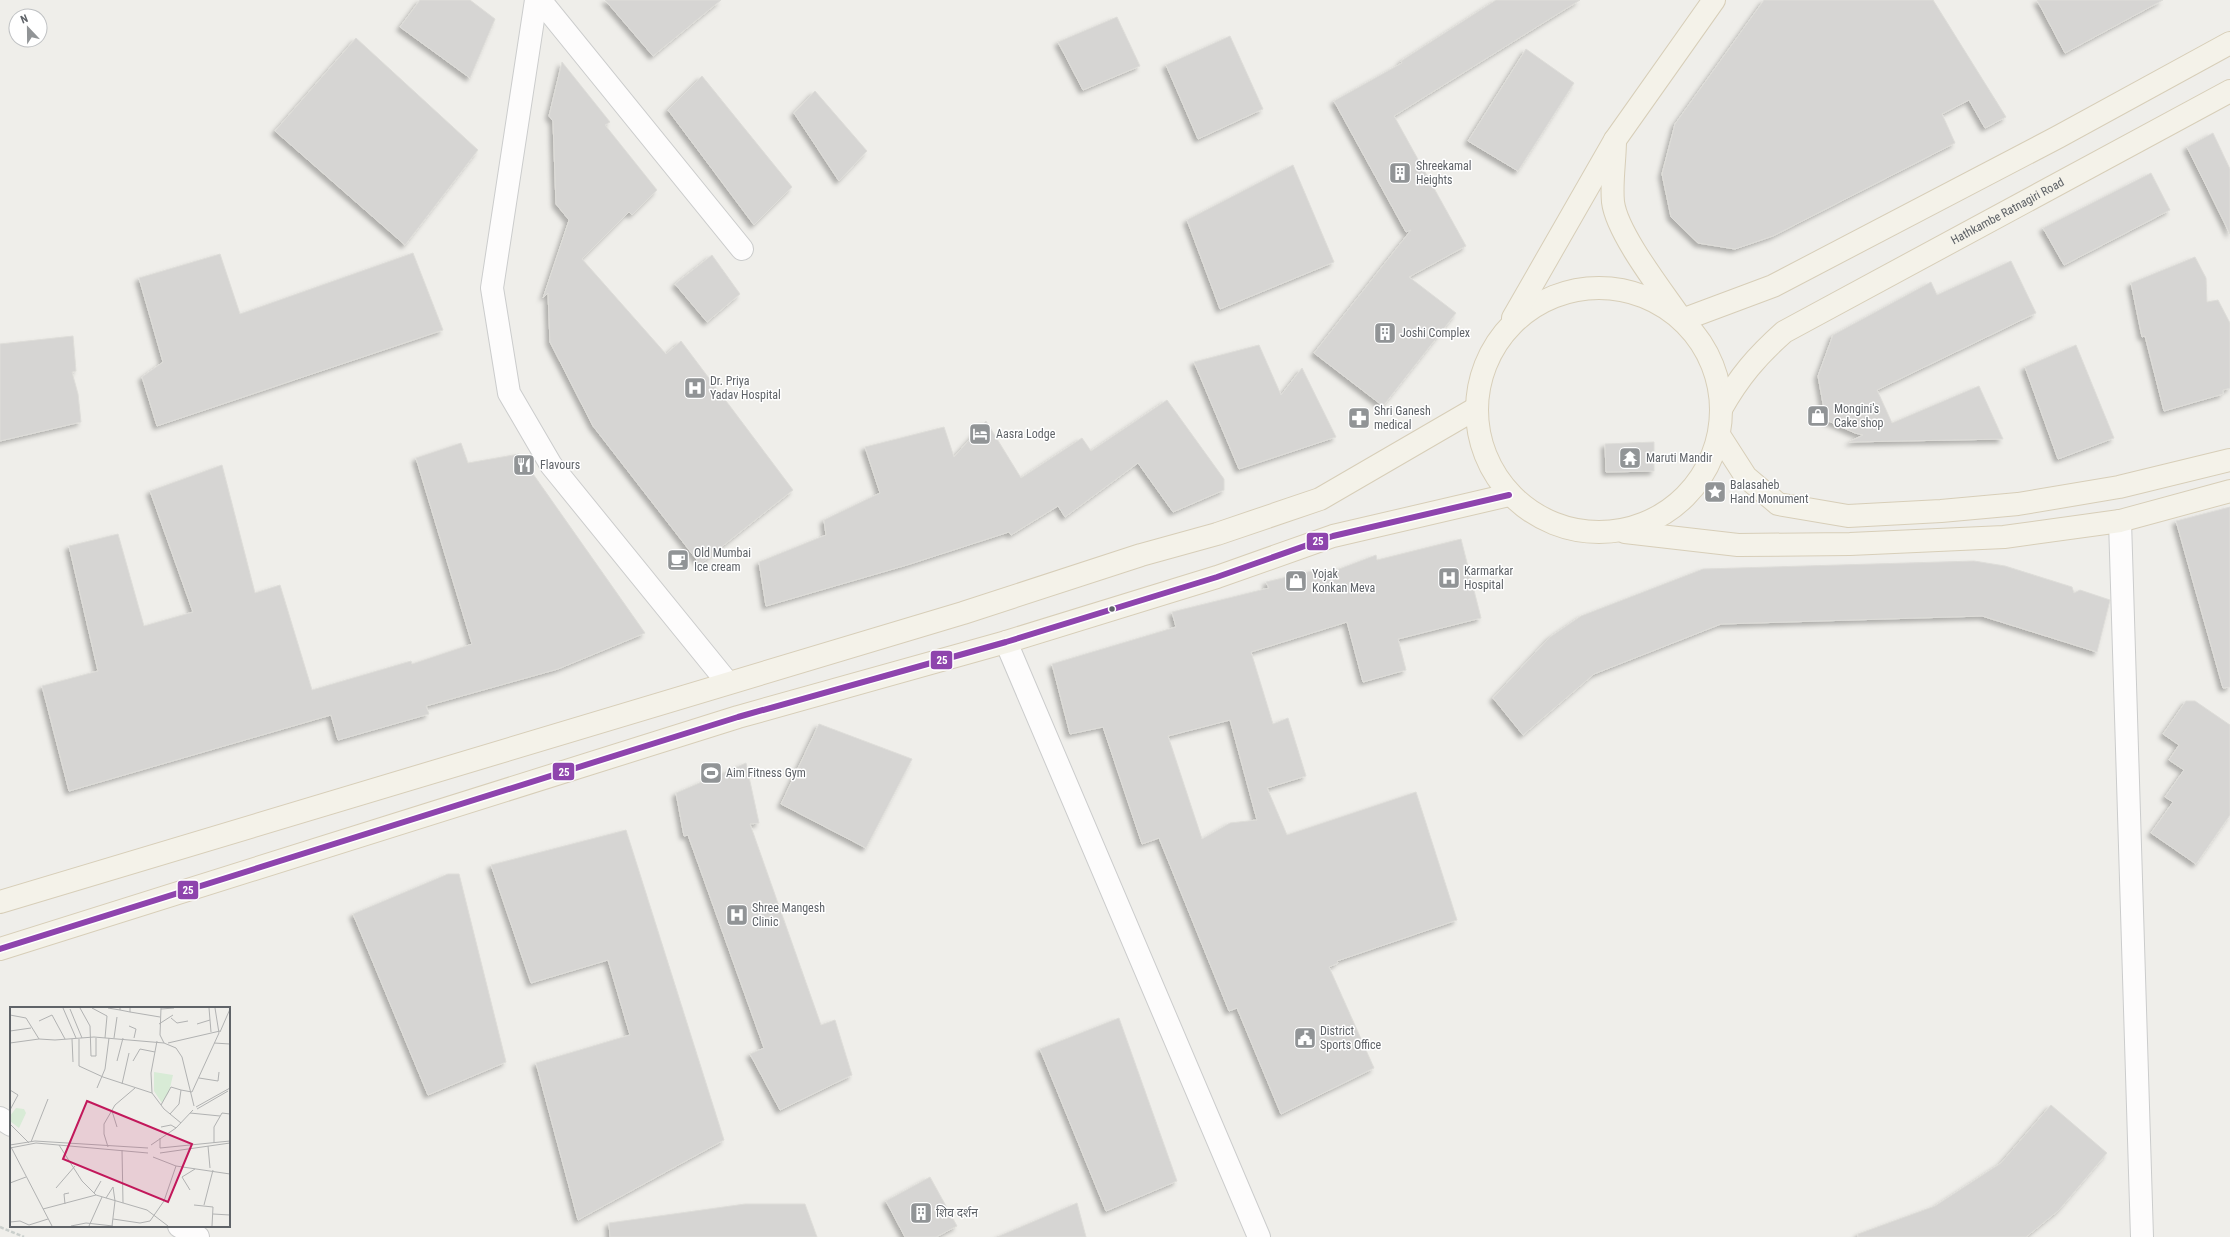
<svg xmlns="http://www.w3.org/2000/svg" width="2230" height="1237" font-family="'Roboto Condensed','Noto Sans Devanagari',sans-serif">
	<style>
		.building { fill: #d6d5d3; stroke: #deddd9; fill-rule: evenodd; filter: url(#shadow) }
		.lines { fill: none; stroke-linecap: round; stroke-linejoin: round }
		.minor-casing { stroke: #cbcccc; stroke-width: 24 }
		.major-casing { stroke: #d7ceb8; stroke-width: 24 }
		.path { stroke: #cacfcc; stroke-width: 2.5; stroke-dasharray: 4 2; stroke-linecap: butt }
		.minor { stroke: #fdfcfc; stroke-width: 22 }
		.major { stroke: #f4f2e9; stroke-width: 22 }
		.bus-1-casing { stroke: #fff; stroke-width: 9 }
		.bus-1 { stroke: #8e44ad; stroke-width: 6 }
		.bus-dot { fill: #5f6368; stroke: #fff; stroke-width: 1.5 }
		.labels { text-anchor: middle; stroke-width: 3; stroke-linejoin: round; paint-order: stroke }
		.poi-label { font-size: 12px; fill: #5f6368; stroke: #fff; text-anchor: start }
		.street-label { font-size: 12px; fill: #5f6368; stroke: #fff }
		.inset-road { fill: none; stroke: #b1b2b2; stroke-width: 1 }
		.view { fill: #c2185b; fill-opacity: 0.15; stroke: #c2185b; stroke-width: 2 }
		.inset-edge { fill: none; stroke: #5f6368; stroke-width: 2 }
		.line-badge { stroke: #fff; stroke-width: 1.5 }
		.badge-label { font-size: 11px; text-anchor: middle; font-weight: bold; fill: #fff }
	</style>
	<defs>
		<filter id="shadow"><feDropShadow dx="-3.5" dy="3.5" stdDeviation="2" flood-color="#0004"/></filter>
	</defs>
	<rect width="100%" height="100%" fill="#efeeea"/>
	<g class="building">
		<polygon points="420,0 470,0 495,19 470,78 400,27"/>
		<polygon points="605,0 721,0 653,56"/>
		<polygon points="1496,0 1580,0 1394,116 1466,246 1409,277 1456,313 1383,406 1314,353 1411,230 1406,232 1334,101 1402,63 1401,61"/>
		<polygon points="1764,0 1933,0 2006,117 1985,128 1969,100 1942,114 1955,143 1773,236 1735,249 1698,243 1671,217 1662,174 1675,124"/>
		<polygon points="2037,0 2163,0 2065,53"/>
		<polygon points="1117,17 1140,66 1083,90 1058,42"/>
		<polygon points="1230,36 1263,109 1198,139 1166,65"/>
		<polygon points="356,38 478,150 405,245 275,131"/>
		<polygon points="1526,49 1574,83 1518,171 1468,141"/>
		<polygon points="562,62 610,122 605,125 657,190 632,215 629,212 582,259 666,354 681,341 793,490 700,564 593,426 550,342 548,293 543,298 569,220 556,204 553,121 549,116"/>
		<polygon points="702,76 792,187 754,225 668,110"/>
		<polygon points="815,91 867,151 839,181 794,113"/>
		<polygon points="2213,133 2230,169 2230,234 2187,147"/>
		<polygon points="1293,165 1334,262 1220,309 1187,220"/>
		<polygon points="2151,173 2170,210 2064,265 2043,228"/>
		<polygon points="413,253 443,330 157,426 142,377 163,362 139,278 220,254 240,314"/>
		<polygon points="712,255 740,294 707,322 675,284"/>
		<polygon points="2195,257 2206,278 2207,302 2218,300 2230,323 2230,388 2223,390 2223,394 2164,411 2145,336 2142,337 2131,283"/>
		<polygon points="2011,261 2036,313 1877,390 1892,423 1979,386 2003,439 1849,442 1863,435 1855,433 1826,420 1818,376 1833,335 1931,282 1937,295"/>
		<polygon points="73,336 76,371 72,372 78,394 81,422 0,441 0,344"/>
		<polygon points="1259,345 1281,395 1302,368 1336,437 1239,469 1194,362"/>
		<polygon points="2076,345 2114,438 2058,459 2025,367"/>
		<polygon points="1167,400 1224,479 1224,490 1173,512 1138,463 1065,517 1058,506 1011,535 1009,532 907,565 766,606 759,562 826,535 824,520 880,493 865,447 944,427 954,457 986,421 1021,478 1082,438 1091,451"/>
		<polygon points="1654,442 1654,471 1606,472 1605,444"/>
		<polygon points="461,443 468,463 519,454 645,633 558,669 426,706 429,714 338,740 331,715 69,791 42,686 98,671 69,546 118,534 144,626 193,612 150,491 222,465 255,593 280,585 312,690 411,661 412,664 472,644 416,458"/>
		<polygon points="2230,507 2230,687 2223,688 2176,521"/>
		<path d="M 1461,539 L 1481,618 L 1398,639 L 1406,670 L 1363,682 L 1347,622 L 1251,652 L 1273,724 L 1288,718 L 1306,776 L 1267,788 L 1287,835 L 1416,792 L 1457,920 L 1337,961 L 1338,963 L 1329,967 L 1374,1068 L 1281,1114 L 1237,1008 L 1229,1011 L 1159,838 L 1142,844 L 1103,727 L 1070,734 L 1052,664 L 1176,627 L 1172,612 L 1269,588 L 1266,582 L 1316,570 L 1318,577 L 1376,555 L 1377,560 ZM 1230,720 L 1257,820 L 1230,823 L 1202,839 L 1168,736 Z"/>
		<polygon points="1974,561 2005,566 2072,587 2074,593 2080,590 2110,600 2097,652 1982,616 1721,624 1594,674 1523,735 1493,698 1550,637 1581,616 1703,569"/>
		<polygon points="2186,701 2195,701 2230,725 2230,815 2196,864 2151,833 2173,802 2165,797 2184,770 2169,760 2179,745 2163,734"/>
		<polygon points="819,724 912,759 866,848 781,804"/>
		<polygon points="746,763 759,823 750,824 821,1025 835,1020 852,1075 780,1110 750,1054 764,1048 688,835 684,836 676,793"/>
		<polygon points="626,830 724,1140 578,1220 536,1063 630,1035 608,960 531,983 491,865"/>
		<polygon points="448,874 459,874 506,1062 428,1095 353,914"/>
		<polygon points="1119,1018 1177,1181 1106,1211 1040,1049"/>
		<polygon points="2051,1105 2107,1153 2059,1210 2026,1237 1858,1237 1858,1234 1935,1206 2001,1163"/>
		<polygon points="930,1177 957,1226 936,1237 905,1237 886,1201"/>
		<polygon points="1077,1203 1086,1237 997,1237"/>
		<polygon points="745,1204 805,1204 817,1237 610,1237 609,1223"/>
	</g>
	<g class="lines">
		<g class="minor-casing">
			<g id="minor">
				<polyline points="536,0 492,288 509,393 551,465 728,683"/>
				<polyline points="540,0 742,249"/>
				<polyline points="2120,521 2142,1237"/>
				<polyline points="1006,642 1259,1237"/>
				<polyline points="0,1118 11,1125"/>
				<polyline points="179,1226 198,1237"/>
			</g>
		</g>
		<g class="major-casing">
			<g id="major">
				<path d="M 1615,140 C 1615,160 1611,182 1613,202 C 1617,234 1663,292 1682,320 L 1773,286 L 2058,137 L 2230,43"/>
				<circle cx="1599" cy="410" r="122"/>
				<polyline points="1513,318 1615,140 1714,0"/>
				<path id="s1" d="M 1721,409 C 1739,377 1757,356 1784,332 L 2230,91"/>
				<polyline points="1719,435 1746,477 1778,504 1848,516 1941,511 2018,504 2119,487 2230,460"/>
				<polyline points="1625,532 1738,545 1850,544 2004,537 2120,521 2230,491"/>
				<polyline points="0,902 963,613 1141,555 1217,534 1320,499 1475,409"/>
				<polyline points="0,949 738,717 1006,642 1217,577 1333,536 1509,495"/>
			</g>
		</g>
		<polyline class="path" points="0,1227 24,1237"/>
		<use href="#minor" class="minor"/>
		<use href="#major" class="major"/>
		<g class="bus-1-casing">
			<polyline id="bus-1" points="0,949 738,717 1006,642 1217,577 1333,536 1509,495"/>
		</g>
		<use href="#bus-1" class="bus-1"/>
	</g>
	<defs>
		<g id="building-square" transform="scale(1.15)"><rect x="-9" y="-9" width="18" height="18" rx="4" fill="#919496" stroke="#fff"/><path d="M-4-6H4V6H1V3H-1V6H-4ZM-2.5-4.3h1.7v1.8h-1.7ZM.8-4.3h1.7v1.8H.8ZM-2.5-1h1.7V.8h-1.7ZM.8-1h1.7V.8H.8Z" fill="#fff"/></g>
		<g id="hospital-square" transform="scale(1.15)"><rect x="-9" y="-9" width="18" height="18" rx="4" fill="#919496" stroke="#fff"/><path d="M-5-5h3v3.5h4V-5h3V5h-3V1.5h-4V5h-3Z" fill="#fff"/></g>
		<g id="shop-square" transform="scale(1.15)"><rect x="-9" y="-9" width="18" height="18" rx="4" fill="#919496" stroke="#fff"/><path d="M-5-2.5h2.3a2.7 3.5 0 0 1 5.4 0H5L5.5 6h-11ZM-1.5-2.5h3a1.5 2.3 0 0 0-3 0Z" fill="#fff"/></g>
		<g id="pharmacy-square" transform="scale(1.15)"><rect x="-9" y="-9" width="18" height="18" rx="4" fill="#919496" stroke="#fff"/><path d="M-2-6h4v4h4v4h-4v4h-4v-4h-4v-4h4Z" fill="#fff"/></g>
		<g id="hotel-square" transform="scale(1.15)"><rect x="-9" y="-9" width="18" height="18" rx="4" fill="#919496" stroke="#fff"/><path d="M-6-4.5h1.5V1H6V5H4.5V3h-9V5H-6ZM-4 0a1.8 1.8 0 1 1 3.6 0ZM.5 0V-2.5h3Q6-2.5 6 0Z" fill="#fff"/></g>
		<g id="temple-square" transform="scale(1.15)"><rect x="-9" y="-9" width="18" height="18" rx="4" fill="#919496" stroke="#fff"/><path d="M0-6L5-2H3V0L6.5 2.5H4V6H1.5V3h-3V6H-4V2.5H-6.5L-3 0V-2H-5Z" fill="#fff"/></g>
		<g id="restaurant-square" transform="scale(1.15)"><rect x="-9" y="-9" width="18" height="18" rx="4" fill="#919496" stroke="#fff"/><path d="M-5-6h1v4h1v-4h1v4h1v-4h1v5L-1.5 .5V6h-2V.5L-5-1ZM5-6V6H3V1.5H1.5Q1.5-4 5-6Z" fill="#fff"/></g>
		<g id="sight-square" transform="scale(1.15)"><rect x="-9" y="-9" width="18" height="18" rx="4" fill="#919496" stroke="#fff"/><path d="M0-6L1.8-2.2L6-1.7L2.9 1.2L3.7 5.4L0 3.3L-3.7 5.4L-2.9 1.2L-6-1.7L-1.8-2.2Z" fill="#fff"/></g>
		<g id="cafe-square" transform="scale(1.15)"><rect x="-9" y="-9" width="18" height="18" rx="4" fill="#919496" stroke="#fff"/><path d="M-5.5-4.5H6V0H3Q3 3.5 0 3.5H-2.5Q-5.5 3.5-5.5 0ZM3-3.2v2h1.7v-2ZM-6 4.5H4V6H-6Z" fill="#fff"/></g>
		<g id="stadium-square" transform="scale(1.15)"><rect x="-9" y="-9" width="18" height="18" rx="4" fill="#919496" stroke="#fff"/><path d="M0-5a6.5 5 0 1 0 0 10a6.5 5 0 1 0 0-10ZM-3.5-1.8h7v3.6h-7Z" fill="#fff"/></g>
		<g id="civic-square" transform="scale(1.15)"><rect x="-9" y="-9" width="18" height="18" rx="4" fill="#919496" stroke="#fff"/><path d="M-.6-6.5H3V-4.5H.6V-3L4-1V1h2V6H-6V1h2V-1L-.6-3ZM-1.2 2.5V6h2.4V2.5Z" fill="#fff"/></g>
	</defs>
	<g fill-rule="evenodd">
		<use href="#building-square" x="1400" y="173"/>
		<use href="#building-square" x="1385" y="333"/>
		<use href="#hospital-square" x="695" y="388"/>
		<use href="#shop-square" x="1818" y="416"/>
		<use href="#pharmacy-square" x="1359" y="418"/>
		<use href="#hotel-square" x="980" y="434"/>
		<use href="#temple-square" x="1630" y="458"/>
		<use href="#restaurant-square" x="524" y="465"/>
		<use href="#sight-square" x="1715" y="492"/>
		<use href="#cafe-square" x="678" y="560"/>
		<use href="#hospital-square" x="1449" y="578"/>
		<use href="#shop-square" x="1296" y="581"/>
		<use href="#stadium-square" x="711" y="773"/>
		<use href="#hospital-square" x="737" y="915"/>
		<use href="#civic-square" x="1305" y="1038"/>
		<use href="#building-square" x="921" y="1213"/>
	</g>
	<circle class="bus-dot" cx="1112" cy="609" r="3.5"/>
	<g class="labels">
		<g class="poi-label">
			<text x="1416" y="170">Shreekamal<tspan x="1416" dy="14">Heights</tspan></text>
			<text x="1400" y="337">Joshi Complex</text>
			<text x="710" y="385">Dr. Priya<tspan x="710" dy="14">Yadav Hospital</tspan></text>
			<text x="1834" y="413">Mongini's<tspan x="1834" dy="14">Cake shop</tspan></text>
			<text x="1374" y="415">Shri Ganesh<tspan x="1374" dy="14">medical</tspan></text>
			<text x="996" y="438">Aasra Lodge</text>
			<text x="1646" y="462">Maruti Mandir</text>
			<text x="540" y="469">Flavours</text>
			<text x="1730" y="489">Balasaheb<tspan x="1730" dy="14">Hand Monument</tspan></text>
			<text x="694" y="557">Old Mumbai<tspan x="694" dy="14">Ice cream</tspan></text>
			<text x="1464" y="575">Karmarkar<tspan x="1464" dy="14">Hospital</tspan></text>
			<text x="1312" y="578">Yojak<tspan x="1312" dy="14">Konkan Meva</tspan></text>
			<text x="726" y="777">Aim Fitness Gym</text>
			<text x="752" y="912">Shree Mangesh<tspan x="752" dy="14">Clinic</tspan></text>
			<text x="1320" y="1035">District<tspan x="1320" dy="14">Sports Office</tspan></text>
			<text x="936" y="1217">शिव दर्शन</text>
		</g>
		<g class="street-label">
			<text dy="4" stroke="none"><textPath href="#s1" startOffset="354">Hathkambe Ratnagiri Road</textPath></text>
		</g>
	</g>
	<g transform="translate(10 1007)">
		<rect width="220" height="220" fill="#efeeea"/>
		<path d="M 144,65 L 163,68 L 159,85 L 152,96 L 144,84 ZM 6,101 L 14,102 L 16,106 L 9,121 L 0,114 L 0,109 Z" fill="#d8ebd6"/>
		<path class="inset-road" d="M 53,1 L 66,31M 70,1 L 80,19 L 81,49 L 86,49 L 86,31M 82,1 L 97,9 L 95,31M 98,1 L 110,3M 110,1 L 110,3 L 120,5M 120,1 L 120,5 L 150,10M 151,1 L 150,28 L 154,36 L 166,41 L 172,50 L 184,99M 199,1 L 201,25M 60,2 L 72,31M 151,2 L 164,1M 0,8 L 16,11 L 29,32M 161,11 L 167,16 L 178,14M 29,14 L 42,8 L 55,32M 149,17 L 163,8M 187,17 L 200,13M 119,19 L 126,22 L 124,31M 0,24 L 21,21M 210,25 L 220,2M 104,31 L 107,10M 62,32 L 63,55M 69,32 L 69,59 L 93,70 L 142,86 L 154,102 L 171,116M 0,36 L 29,32 L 45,33 L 84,30 L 154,36M 158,36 L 210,24M 204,36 L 220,37M 107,54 L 113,31M 123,54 L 130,42 L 145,45M 189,71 L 208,74 L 209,65M 112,77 L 119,46M 87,81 L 95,62 L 99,31M 0,83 L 8,88 L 0,103M 142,86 L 141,66 L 147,34M 151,98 L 161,80 L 171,83M 186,100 L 220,81M 187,102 L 218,84M 102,104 L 107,120M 180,106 L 210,109M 160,107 L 169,97 L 171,83 L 182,85 L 209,26 L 205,1M 0,117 L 19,136M 151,120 L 161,118 L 166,121M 150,131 L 150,141 L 220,134M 21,135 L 38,92M 204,136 L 204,120 L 212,106 L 220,107M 0,138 L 25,134 L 138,141M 49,138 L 72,174 L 86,188 L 137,203 L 158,219M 141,138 L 166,121 L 183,103M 198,139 L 200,161M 1,140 L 42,219M 98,140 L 94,127 L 94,117 L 105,98 L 125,81M 0,141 L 26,136 L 138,146M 112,143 L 113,196M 150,146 L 220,136M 143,150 L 166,159 L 220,167M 0,176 L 16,170M 46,181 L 65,159M 180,183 L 172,170 L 185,162M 84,186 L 91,174M 96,191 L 103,180 L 105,194 L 102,219M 55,197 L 54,187 L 59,186M 184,198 L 203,200 L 202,219M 194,198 L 203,163M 33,202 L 86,188M 203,207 L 220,208M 103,212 L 130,216 L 140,214 L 154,194 L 166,159M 0,215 L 10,214 L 19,218 L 38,212M 61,219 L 76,216 L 103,219M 79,219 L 92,190"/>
		<path class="view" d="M 77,94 L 182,137 L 158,195 L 53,152 Z"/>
		<rect width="220" height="220" class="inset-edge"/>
	</g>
	<g class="line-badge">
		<rect x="1306" y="532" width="23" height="19" rx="4" fill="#8e44ad"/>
		<rect x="930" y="650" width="23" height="20" rx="4" fill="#8e44ad"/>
		<rect x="552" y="762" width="23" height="19" rx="4" fill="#8e44ad"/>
		<rect x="177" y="880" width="22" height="20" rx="4" fill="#8e44ad"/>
	</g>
	<g class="badge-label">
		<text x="1318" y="545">25</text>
		<text x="942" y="664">25</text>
		<text x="564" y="776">25</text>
		<text x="188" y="894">25</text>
	</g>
	<g transform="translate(28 28) rotate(338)"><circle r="19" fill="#ffffff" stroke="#bfc1c3"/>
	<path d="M0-3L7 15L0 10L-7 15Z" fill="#919496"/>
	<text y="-6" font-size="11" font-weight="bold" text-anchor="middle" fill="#5f6368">N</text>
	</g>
</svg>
